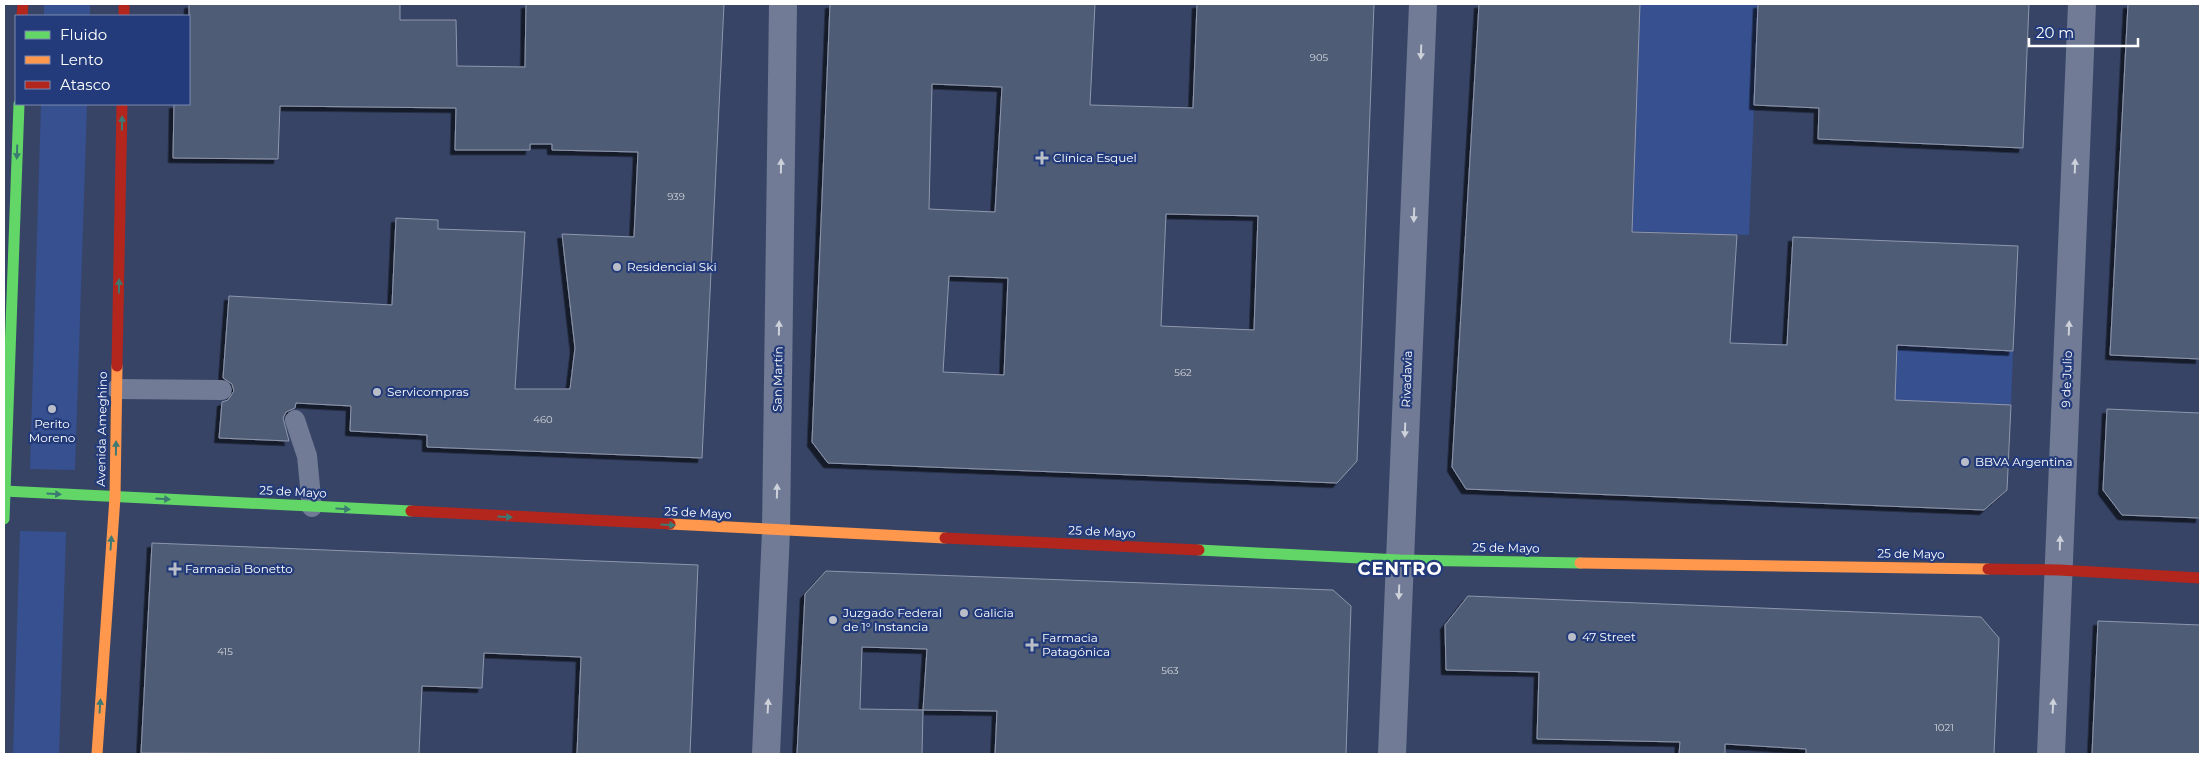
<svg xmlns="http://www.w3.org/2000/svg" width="2204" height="758" font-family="Montserrat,sans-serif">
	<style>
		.green { fill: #365090 }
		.building { fill: #505b76; stroke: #8e97ac; fill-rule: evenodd; filter: url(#shadow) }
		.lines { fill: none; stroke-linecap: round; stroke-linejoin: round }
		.lane { stroke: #717b95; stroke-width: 20 }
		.street { stroke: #717b95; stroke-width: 28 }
		.fast { stroke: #63d668; stroke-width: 11 }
		.slow { stroke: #ff974d; stroke-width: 11 }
		.jam { stroke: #b3261e; stroke-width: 11 }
		.oneway { fill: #cdd1da }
		.oneway2 { fill: #3d7973 }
		.poi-dot { fill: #b9bec9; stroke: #233b7a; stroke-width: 2 }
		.labels { text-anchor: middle; stroke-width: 4.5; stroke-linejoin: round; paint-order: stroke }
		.number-label { font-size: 10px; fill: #d3d6dd }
		.poi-label { font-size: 12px; fill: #fff; stroke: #233b7a; text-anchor: start }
		.street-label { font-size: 12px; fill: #fff; stroke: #233b7a }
		.district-label { font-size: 18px; font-weight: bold; letter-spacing: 1px; fill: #fff; stroke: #233b7a }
	</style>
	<defs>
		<filter id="shadow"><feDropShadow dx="-4.5" dy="4.5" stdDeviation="0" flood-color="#0009"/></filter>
	</defs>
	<rect width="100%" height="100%" fill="#374466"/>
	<g class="green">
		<rect x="44" y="4" width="46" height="12"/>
		<polygon points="1640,4 1758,4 1749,235 1631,231"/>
		<polygon points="41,104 87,104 75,470 30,469"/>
		<polygon points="1897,345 2013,351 2011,405 1926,401 1893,432"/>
		<polygon points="20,531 66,532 59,754 13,754"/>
	</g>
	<g class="building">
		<polygon points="189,4 400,4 400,20 456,20 457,66 525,67 526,4 724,4 702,458 427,447 427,435 350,431 351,406 296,403 295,408 286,412 283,418 289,441 219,438 222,402 228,400 234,391 232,384 223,378 229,296 392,305 396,218 438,220 438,229 525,232 515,389 570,389 575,348 562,234 634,237 638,152 552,150 552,144 530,144 530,150 455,150 456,108 280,106 278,159 173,158 174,104 189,104"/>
		<path d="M 830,4 L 1095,4 L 1090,105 L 1193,108 L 1197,4 L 1374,4 L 1357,461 L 1337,483 L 828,463 L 812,442 ZM 932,84 L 1002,87 L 995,212 L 929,209 ZM 1166,214 L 1258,216 L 1254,330 L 1161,326 ZM 949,276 L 1008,278 L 1004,375 L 943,372 Z"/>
		<polygon points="1479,4 1640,4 1632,232 1737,235 1730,343 1787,345 1793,237 2018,246 2013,351 1897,345 1895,400 2011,405 2007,490 1984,510 1466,489 1452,467"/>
		<polygon points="1758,4 2029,4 2023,148 1818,139 1819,108 1754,105"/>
		<polygon points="2128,4 2200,4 2200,359 2110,355"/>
		<polygon points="2107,409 2200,413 2200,518 2122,515 2103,490"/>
		<polygon points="152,543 698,565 690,754 577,754 581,657 484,653 482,688 422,686 419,754 141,753"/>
		<path d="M 826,571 L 1333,590 L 1351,606 L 1346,754 L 995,754 L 997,711 L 923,710 L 922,754 L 797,754 L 805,594 ZM 862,647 L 927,649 L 923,710 L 860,709 Z"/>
		<polygon points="1468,596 1981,617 1999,638 1994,754 1806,754 1806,749 1725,744 1725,754 1679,754 1680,742 1537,739 1539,672 1446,670 1445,625"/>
		<polygon points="2098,621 2200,625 2200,754 2092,754"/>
	</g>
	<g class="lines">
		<g class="lane">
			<polyline points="117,389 222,390"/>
			<polyline points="295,420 307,456 312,507"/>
		</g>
		<g class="street">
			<polyline points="766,754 776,531 783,4"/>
			<polyline points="1392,754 1423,4"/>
			<polyline points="2051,754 2082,4"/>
		</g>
		<g class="fast">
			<polyline points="4,491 411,511"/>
			<polyline points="4,519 19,104"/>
			<polyline points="1199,550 1400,560 1580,563"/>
		</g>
		<g class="slow">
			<polyline points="670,524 945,538"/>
			<polyline points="1580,563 1988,569"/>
			<polyline points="97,754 115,497 117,366"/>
		</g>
		<g class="jam">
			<polyline points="124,4 124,16"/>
			<polyline points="22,16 23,4"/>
			<polyline points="117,366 122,104"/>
			<polyline points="411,511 670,524"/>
			<polyline points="945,538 1199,550"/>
			<polyline points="1988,569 2059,570 2200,578"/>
		</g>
	</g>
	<defs><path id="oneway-solid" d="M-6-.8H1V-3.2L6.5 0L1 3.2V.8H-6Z" transform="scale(1.25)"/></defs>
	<g class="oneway">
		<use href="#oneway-solid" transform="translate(1421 52) rotate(92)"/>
		<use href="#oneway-solid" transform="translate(781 166) rotate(-89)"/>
		<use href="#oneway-solid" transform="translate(2075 166) rotate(-88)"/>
		<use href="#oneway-solid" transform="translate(1414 215) rotate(92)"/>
		<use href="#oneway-solid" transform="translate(779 328) rotate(-89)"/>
		<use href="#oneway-solid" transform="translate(2069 328) rotate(-88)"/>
		<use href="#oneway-solid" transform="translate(1405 430) rotate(92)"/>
		<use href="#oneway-solid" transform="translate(777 491) rotate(-89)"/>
		<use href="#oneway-solid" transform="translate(2060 543) rotate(-88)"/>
		<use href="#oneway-solid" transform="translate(1399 592) rotate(92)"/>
		<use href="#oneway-solid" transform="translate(768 706) rotate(-87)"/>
		<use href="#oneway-solid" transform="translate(2053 706) rotate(-87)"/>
	</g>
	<g class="oneway2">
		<use href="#oneway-solid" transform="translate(122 123) rotate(-89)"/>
		<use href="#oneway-solid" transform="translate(17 152) rotate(92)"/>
		<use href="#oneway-solid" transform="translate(119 286) rotate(-89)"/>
		<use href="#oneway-solid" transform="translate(116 448) rotate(-89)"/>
		<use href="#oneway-solid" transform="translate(54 494) rotate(3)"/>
		<use href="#oneway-solid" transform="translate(163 499) rotate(3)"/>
		<use href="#oneway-solid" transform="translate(343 509) rotate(3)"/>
		<use href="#oneway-solid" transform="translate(505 517) rotate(3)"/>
		<use href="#oneway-solid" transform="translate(668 525) rotate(3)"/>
		<use href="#oneway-solid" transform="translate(111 543) rotate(-86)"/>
		<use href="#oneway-solid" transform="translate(100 706) rotate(-86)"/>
	</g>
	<g class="poi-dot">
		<path d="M1039.5 150.5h5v5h5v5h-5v5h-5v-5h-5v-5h5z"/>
		<circle cx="617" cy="267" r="5"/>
		<circle cx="377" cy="392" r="5"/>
		<circle cx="52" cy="409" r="5"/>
		<circle cx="1965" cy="462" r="5"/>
		<path d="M172.5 561.5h5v5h5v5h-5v5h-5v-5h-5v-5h5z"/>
		<circle cx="964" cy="613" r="5"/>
		<circle cx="833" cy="620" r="5"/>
		<circle cx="1572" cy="637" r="5"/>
		<path d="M1029.5 637.5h5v5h5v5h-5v5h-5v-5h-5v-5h5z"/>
	</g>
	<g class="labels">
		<g class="number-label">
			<text x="1319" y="61">905</text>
			<text x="676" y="200">939</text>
			<text x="1183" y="376">562</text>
			<text x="543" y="423">460</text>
			<text x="225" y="655">415</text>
			<text x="1170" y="674">563</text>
			<text x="1944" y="731">1021</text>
		</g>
		<g class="poi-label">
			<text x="1053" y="162">Clínica Esquel</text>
			<text x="627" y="271">Residencial Ski</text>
			<text x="387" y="396">Servicompras</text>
			<text x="52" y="428" text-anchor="middle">Perito<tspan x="52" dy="14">Moreno</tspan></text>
			<text x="1975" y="466">BBVA Argentina</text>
			<text x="185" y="573">Farmacia Bonetto</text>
			<text x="843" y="617">Juzgado Federal<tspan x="843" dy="14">de 1° Instancia</tspan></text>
			<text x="974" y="617">Galicia</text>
			<text x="1582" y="641">47 Street</text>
			<text x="1042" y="642">Farmacia<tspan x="1042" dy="14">Patagónica</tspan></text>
		</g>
		<g class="street-label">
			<text transform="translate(778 379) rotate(-89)" y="4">San Martín</text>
			<text transform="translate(1407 379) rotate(-88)" y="4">Rivadavia</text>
			<text transform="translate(2067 379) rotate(-88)" y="4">9 de Julio</text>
			<text transform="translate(102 429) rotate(-89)" y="4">Avenida Ameghino</text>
			<text transform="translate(293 492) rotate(3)" y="4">25 de Mayo</text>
			<text transform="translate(698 513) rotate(3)" y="4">25 de Mayo</text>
			<text transform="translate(1102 532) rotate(3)" y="4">25 de Mayo</text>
			<text transform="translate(1506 548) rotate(1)" y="4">25 de Mayo</text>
			<text transform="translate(1911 554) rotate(1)" y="4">25 de Mayo</text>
		</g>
		<g class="district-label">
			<text x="1400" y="575">CENTRO</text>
		</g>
	</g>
	<rect width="2204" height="758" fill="none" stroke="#ffffff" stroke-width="10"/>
	<rect x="15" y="15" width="175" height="90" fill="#233b7a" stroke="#7b89af"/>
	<rect x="25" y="31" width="25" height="8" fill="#63d668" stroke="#7b89af"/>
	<text x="60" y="40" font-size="15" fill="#ffffff">Fluido</text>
	<rect x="25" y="56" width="25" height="8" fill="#ff974d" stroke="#7b89af"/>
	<text x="60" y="65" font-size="15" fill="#ffffff">Lento</text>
	<rect x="25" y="81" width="25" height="8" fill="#b3261e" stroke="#7b89af"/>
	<text x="60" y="90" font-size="15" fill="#ffffff">Atasco</text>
	<path d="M2029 38v8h109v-8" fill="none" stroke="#ffffff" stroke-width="2.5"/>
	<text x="2036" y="38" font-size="15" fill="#ffffff" stroke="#233b7a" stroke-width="4" paint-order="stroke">20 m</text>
</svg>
